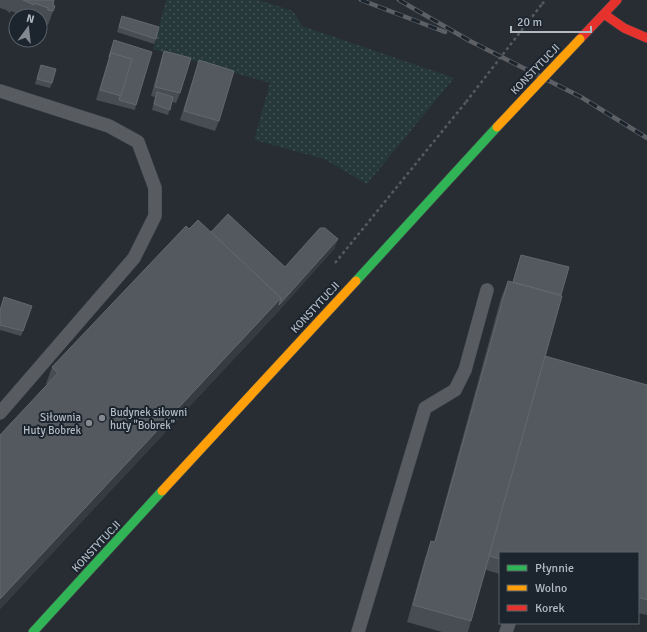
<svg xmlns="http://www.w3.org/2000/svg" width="647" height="632" font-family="Signika,sans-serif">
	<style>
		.grass { fill: url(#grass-dots) }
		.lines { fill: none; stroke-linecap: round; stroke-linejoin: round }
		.lane-casing { stroke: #46494e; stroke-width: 14 }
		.fast-casing { stroke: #46494e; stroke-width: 10 }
		.slow-casing { stroke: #46494e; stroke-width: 10 }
		.jam-casing { stroke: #46494e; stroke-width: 10 }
		.path { stroke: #565b5e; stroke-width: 2.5; stroke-dasharray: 3 3; stroke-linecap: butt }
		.lane { stroke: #585c61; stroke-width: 13 }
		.fast { stroke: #30b455; stroke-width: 9 }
		.slow { stroke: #ff9f0a; stroke-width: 9 }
		.jam { stroke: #e5322d; stroke-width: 9 }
		.rail-casing { stroke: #5c6065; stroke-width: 4.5 }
		.rail { stroke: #1c242d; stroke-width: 3; stroke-dasharray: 9; stroke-linecap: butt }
		.slow-bridge-casing { stroke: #46494e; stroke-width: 10; stroke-linecap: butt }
		.path-bridge { stroke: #565b5e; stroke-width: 2.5; stroke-dasharray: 3 3; stroke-linecap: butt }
		.slow-bridge { stroke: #ff9f0a; stroke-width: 9 }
		.wall { fill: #484d53 }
		.shaded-wall { fill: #363b41 }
		.building { fill: #53595f; stroke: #62686f }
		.poi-dot { fill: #828991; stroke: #1c242d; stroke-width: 1.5 }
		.labels { text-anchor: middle; stroke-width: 4; stroke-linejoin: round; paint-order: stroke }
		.street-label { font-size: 11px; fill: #b2bac4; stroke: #1c242d }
		.poi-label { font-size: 11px; fill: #b2bac4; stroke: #1c242d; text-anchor: start }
	</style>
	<defs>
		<pattern id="grass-dots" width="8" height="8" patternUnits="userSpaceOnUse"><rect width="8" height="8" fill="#263839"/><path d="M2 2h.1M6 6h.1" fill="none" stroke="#435354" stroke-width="1.8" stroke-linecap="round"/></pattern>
	</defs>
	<rect width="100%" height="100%" fill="#282d33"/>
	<polygon class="grass" points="166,0 259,0 293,11 302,26 454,78 367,184 324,159 254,140 270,83 153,49"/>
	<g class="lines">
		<g class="lane-casing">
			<g id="lane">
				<polyline points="0,91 109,126 138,142 155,188 155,216 134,258 0,413"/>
				<polyline points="358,632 425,408 455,390 465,370 487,290"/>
				<polyline points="506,632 509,623"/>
			</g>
		</g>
		<g class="fast-casing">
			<g id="fast">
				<polyline points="356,281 497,127"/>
				<polyline points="33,632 162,491"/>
			</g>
		</g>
		<g class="slow-casing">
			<polyline id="slow" points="162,491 356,281"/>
		</g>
		<g class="jam-casing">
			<g id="jam">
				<polyline points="604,14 624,28 647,38"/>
				<polyline points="580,39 617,0"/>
			</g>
		</g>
		<g class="path">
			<polyline points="542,4 546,0"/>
			<polyline points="335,263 466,102"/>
		</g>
		<use href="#lane" class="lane"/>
		<use href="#fast" class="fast"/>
		<use href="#slow" class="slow"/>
		<use href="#jam" class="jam"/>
		<g class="rail-casing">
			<g id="rail">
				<polyline points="361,0 445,32"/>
				<polyline points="399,0 470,41 581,97 647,138"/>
			</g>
		</g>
		<use href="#rail" class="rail"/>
		<g class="slow-bridge-casing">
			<polyline id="slow-bridge" points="497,127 580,39"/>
		</g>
		<polyline class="path-bridge" points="466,102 542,4"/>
		<use href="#slow-bridge" class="slow-bridge"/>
	</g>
	<g class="wall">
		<polygon points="0,0 54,0 53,5 55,6 48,25 43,23 43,22 40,20 40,16 23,16 11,11 10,13 6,10 0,8"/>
		<polygon points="122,16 156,39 154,44 117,32"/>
		<polygon points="114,40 136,105 135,110 96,100"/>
		<polygon points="164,51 180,93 176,103 172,102 168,115 152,110 155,97 151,96 161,60"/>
		<polygon points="199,60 219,121 215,131 180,120"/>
		<polygon points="41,65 52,83 50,88 35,84"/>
		<polygon points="189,229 211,232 285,267 338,239 334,249 275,315 0,609 0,435 47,385 46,384 52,367"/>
		<polygon points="521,255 545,356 647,385 647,615 638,613 638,553 500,553 500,574 486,570 471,621 468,632 442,632 407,622 425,558 431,541 434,542 501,298 508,281 513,282"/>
		<polygon points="4,297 23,331 21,336 0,330 0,309"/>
	</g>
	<polygon class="shaded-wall" points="338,239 334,249 275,315 0,609 0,599 281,298"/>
	<g class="building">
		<polygon points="23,0 54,0 53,5 55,6 53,11 48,10 48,8 34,3 34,5"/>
		<polygon points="122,16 159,27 156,39 119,27"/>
		<polygon points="114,40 152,52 136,105 119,100 132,59 111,53 109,57"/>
		<polygon points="164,51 191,58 180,93 155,87"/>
		<polygon points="111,53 132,59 121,96 100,90"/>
		<polygon points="199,60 234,71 219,121 184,111"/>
		<polygon points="41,65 56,69 52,83 37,79"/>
		<polygon points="157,92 173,97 170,110 154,104"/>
		<polygon points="228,214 285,267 320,228 325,228 338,239 279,305 281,298 211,232"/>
		<polygon points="198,220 281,298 0,599 0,435 58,373 52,367 186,226 189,229"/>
		<polygon points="521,255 569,267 561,295 513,282"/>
		<polygon points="508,281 562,296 471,621 413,605 431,541 435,542"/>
		<polygon points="4,297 32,306 23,331 0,325 0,311"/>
		<polygon points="545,356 647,385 647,600 638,597 638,553 500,553 500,559 489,556"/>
	</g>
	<g class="poi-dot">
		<circle cx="102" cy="418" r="4"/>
		<circle cx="89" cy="423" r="4"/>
	</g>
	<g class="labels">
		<g class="street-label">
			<text transform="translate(535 69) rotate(-46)" y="4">KONSTYTUCJI</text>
			<text transform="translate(315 307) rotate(-47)" y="4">KONSTYTUCJI</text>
			<text transform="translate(96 546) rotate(-47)" y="4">KONSTYTUCJI</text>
		</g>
		<g class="poi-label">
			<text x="110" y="416">Budynek siłowni<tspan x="110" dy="13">huty "Bobrek"</tspan></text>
			<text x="81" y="421" text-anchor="end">Siłownia<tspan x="81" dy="13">Huty Bobrek</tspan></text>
		</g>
	</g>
	<rect x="499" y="552" width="140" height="72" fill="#1c242d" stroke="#586069"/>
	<rect x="507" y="565" width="20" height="6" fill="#30b455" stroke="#586069"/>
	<text x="535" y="572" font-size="12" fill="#b2bac4">Płynnie</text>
	<rect x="507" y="585" width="20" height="6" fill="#ff9f0a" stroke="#586069"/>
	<text x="535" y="592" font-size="12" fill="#b2bac4">Wolno</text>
	<rect x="507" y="605" width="20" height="6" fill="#e5322d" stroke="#586069"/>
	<text x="535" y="612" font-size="12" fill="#b2bac4">Korek</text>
	<g transform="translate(28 28) rotate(15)"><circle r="19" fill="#1c242d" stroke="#586069"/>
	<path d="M0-3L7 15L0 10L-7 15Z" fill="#828991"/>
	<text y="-6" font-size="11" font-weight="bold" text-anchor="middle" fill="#b2bac4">N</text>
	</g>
	<path d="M511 26v6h80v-6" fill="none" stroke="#b2bac4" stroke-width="2"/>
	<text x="517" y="26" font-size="12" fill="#b2bac4" stroke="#1c242d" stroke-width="3" paint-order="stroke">20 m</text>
</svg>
